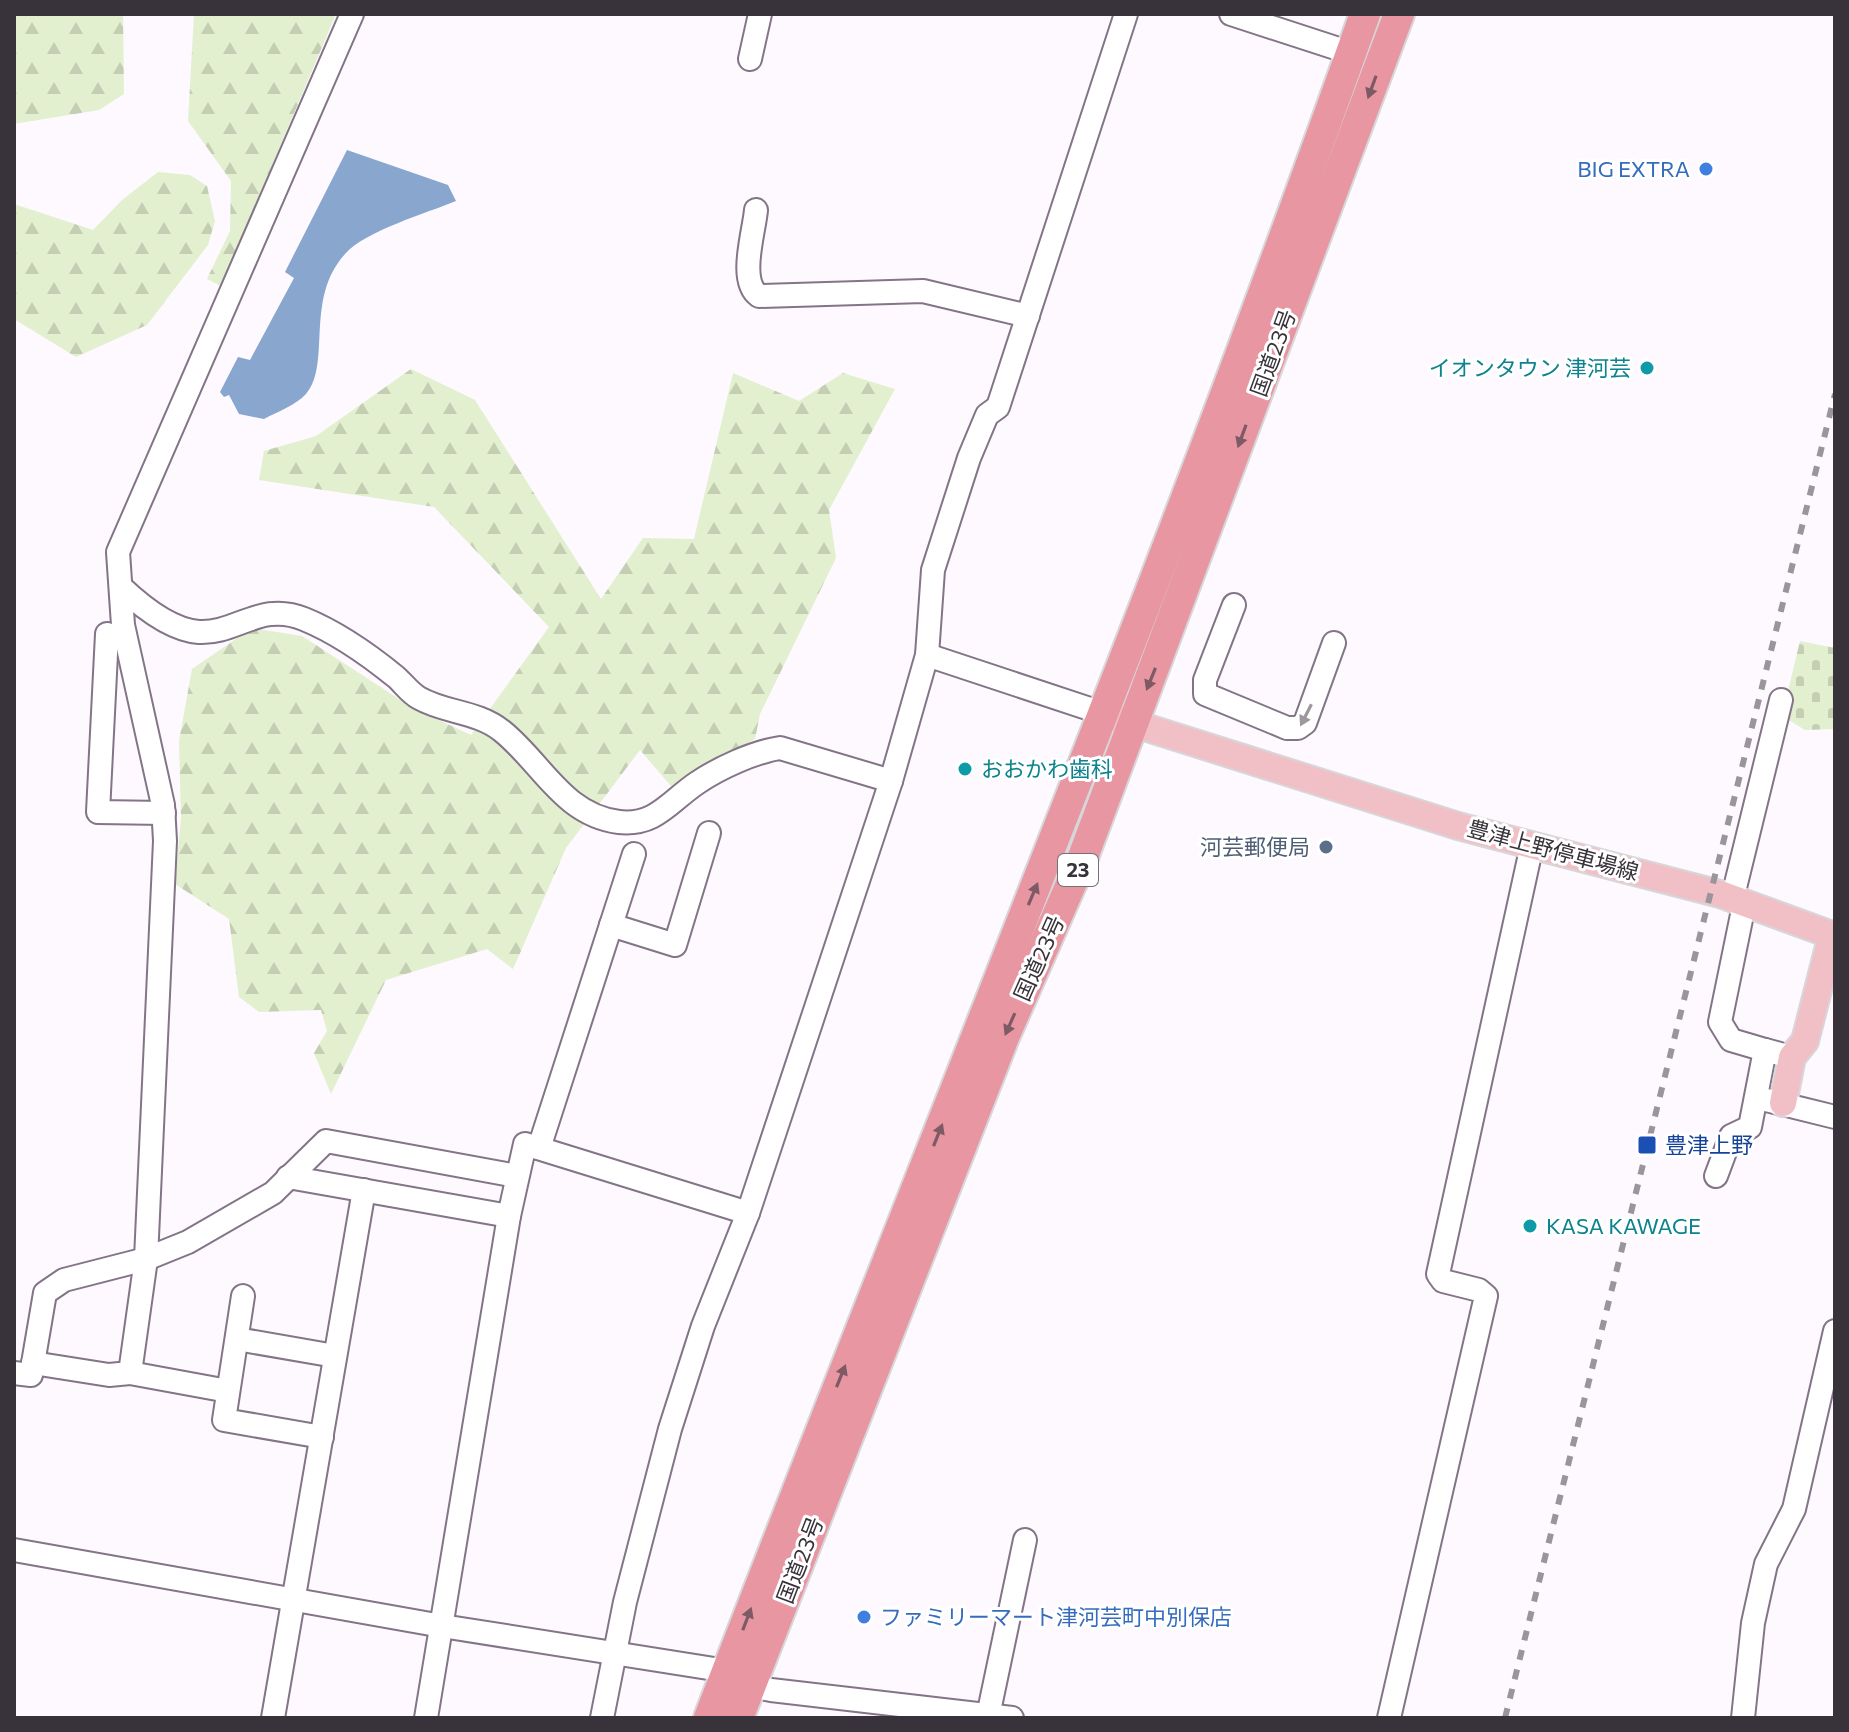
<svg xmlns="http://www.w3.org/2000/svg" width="1849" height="1732" font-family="Commissioner,'Noto Sans JP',sans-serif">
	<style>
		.forest { fill: url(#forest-firs) }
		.cemetery { fill: url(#cemetery-stones) }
		.water { fill: #88a6ce }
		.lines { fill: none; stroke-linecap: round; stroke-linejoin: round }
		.minor-casing { stroke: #837487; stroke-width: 26 }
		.major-casing { stroke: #d7d6d8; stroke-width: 30 }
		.highway-casing { stroke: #d7d6d8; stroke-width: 34 }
		.minor { stroke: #fff; stroke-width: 22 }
		.major { stroke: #f1c0c7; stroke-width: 26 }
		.highway { stroke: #e796a2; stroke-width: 30 }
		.rail { stroke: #9a959c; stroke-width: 6; stroke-dasharray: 10 10; stroke-linecap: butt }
		.oneway { fill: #7e5a64 }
		.oneway2 { fill: #9c989c }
		.shop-dot { fill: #3f7fe0; stroke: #fff; stroke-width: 3 }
		.culture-dot { fill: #0f9aa8; stroke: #fff; stroke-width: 3 }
		.service-dot { fill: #5c6f8a; stroke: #fff; stroke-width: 3 }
		.transit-dot { fill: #1a4fb4; stroke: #fff; stroke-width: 3 }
		.labels { text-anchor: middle; stroke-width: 6; stroke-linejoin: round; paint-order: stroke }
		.shield { fill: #fff; stroke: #747075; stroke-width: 2 }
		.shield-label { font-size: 20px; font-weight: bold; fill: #38323a }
		.shop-label { font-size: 22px; fill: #366cbe; stroke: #fff; text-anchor: end }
		.street-label { font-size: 22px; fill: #38323a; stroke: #fff }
		.culture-label { font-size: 22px; fill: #0d838f; stroke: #fff; text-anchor: start }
		.service-label { font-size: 22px; fill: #4e5e75; stroke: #fff; text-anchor: end }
		.transit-label { font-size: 22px; fill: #164399; stroke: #fff; text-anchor: start }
	</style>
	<defs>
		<pattern id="forest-firs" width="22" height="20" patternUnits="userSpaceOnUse" patternTransform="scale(2)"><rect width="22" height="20" fill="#e2f0d0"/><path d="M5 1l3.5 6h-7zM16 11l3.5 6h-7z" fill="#c3ceb3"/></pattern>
		<pattern id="cemetery-stones" width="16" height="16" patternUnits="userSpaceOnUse" patternTransform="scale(2)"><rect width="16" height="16" fill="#e2f0d0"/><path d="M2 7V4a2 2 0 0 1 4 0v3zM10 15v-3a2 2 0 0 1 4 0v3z" fill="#c3ceb3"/></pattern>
	</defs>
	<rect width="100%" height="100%" fill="#fdf9fe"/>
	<g class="forest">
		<polygon points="14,14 123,14 124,94 99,110 14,124"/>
		<polygon points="194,14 336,14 221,286 207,279 230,231 231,181 188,121"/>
		<polygon points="158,172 190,175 207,186 215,221 208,245 147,325 76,357 14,319 14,204 93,230 122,200"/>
		<polygon points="411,369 475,400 601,599 643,538 694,539 733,373 799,401 843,373 895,389 829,510 836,558 760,714 755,739 671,786 640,750 566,848 513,969 487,949 386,980 331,1094 314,1053 327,1031 321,1010 259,1012 239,997 229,919 175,884 181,819 179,741 192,669 252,628 302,636 413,708 471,735 549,627 434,507 259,480 264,451 316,436"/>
	</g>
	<polygon class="cemetery" points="1800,641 1835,648 1835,729 1805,730 1782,716"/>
	<path class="water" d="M 347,150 L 448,185 L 456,201 C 427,213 365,231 345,254 C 304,299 332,364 306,394 C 296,405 277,412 264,419 L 239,414 L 229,395 L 224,397 L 220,392 L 238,357 L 250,360 L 294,278 L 285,272 Z"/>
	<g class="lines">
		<g class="minor-casing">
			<g id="minor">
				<polyline points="1231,14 1351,53"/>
				<polyline points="750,59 760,14"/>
				<path d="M 756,210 C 754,233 738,281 759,296 L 923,291 L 1028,316"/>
				<path d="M 121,587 C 140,605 171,630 199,632 C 236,634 261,601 304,619 C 336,632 369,655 396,677 C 403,683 410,693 419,698 C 445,713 477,711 502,731 C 542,763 563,815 619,822 C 656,826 670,801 697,783 C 719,768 754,752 780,748 L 891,781"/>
				<polyline points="1234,605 1205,680 1205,694 1287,728 1298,728 1305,723 1334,643"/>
				<polyline points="107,634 98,812 164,813"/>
				<polyline points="927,655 1105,714"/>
				<polyline points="1732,900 1781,700"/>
				<polyline points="1744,905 1720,1022 1731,1040 1765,1050"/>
				<polyline points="611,925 675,945 709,833"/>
				<polyline points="1766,1100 1835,1117"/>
				<polyline points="539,1148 634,854"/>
				<polyline points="1716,1176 1731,1136 1750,1127 1765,1050 1780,1054"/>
				<polyline points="288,1177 509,1216"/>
				<polyline points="243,1296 224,1420 322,1437"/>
				<polyline points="237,1339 335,1356"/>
				<polyline points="33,1363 109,1375 130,1373 146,1259 165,841 163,805 123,625 118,552 352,14"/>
				<polyline points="14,1373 31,1375 45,1293 64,1280 146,1259 188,1242 273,1193 326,1141 517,1176"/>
				<polyline points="130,1373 228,1391"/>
				<polyline points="14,1550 442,1626 727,1671 750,1686 771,1690 1012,1718"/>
				<polyline points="988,1716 1025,1540"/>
				<polyline points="273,1718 364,1190"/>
				<polyline points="426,1718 509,1216 525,1144 748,1213"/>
				<polyline points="602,1718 625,1602 670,1429 703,1326 748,1213 891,781 927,655 933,570 969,458 987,415 998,407 1126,14"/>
				<polyline points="1389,1718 1486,1296 1479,1290 1443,1281 1438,1274 1532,845"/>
				<polyline points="1743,1718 1753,1623 1766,1564 1794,1509 1835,1331"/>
			</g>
		</g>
		<g class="major-casing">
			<polyline id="major" points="1116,718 1458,826 1720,894 1832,935 1805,1041 1792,1057 1783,1103"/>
		</g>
		<g class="highway-casing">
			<g id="highway">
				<path d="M 709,1718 C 928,1150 1161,588 1365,14"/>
				<polyline points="738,1718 1004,1037 1083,857 1399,14"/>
			</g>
		</g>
		<use href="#minor" class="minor"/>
		<use href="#major" class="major"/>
		<use href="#highway" class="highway"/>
		<polyline class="rail" points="1505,1718 1835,394"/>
	</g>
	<defs><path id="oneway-solid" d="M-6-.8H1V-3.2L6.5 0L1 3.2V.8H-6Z" transform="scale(2)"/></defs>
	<g class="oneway">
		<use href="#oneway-solid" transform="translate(1372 87) rotate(110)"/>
		<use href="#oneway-solid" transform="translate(1242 436) rotate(110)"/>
		<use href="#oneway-solid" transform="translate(1151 679) rotate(112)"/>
		<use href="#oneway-solid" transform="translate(1033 894) rotate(-67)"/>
		<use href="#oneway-solid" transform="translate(1010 1024) rotate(114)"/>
		<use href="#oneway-solid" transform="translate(938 1135) rotate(-68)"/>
		<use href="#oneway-solid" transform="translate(841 1376) rotate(-68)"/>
		<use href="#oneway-solid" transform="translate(747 1619) rotate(-69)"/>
	</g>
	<use class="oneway2" href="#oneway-solid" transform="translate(1306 715) rotate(117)"/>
	<g class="shop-dot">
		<circle cx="1706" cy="169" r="8"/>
		<circle cx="864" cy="1617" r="8"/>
	</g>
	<g class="culture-dot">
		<circle cx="1647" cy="368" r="8"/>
		<circle cx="965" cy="769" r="8"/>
		<circle cx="1530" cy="1226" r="8"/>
	</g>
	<circle class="service-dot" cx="1326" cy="847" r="8"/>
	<rect class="transit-dot" x="1637" y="1135" width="20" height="20" rx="4"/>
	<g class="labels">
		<rect class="shield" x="1058" y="854" width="40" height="32" rx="6"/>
		<g class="shield-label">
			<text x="1078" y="877">23</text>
		</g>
		<g class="shop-label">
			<text x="1690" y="177">BIG EXTRA</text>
			<text x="880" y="1625" text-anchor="start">ファミリーマート津河芸町中別保店</text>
		</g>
		<g class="street-label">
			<text transform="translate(1273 353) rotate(-70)" y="8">国道23号</text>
			<text transform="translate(1553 850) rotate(15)" y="8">豊津上野停車場線</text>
			<text transform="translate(1039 958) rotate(-66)" y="8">国道23号</text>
			<text transform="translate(800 1560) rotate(-69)" y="8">国道23号</text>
		</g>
		<g class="culture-label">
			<text x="1631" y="376" text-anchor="end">イオンタウン 津河芸</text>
			<text x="981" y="777">おおかわ歯科</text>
			<text x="1546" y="1234">KASA KAWAGE</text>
		</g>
		<g class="service-label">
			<text x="1310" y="855">河芸郵便局</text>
		</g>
		<g class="transit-label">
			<text x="1665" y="1153">豊津上野</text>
		</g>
	</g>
	<rect width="1849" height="1732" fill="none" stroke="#38323a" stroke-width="32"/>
</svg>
